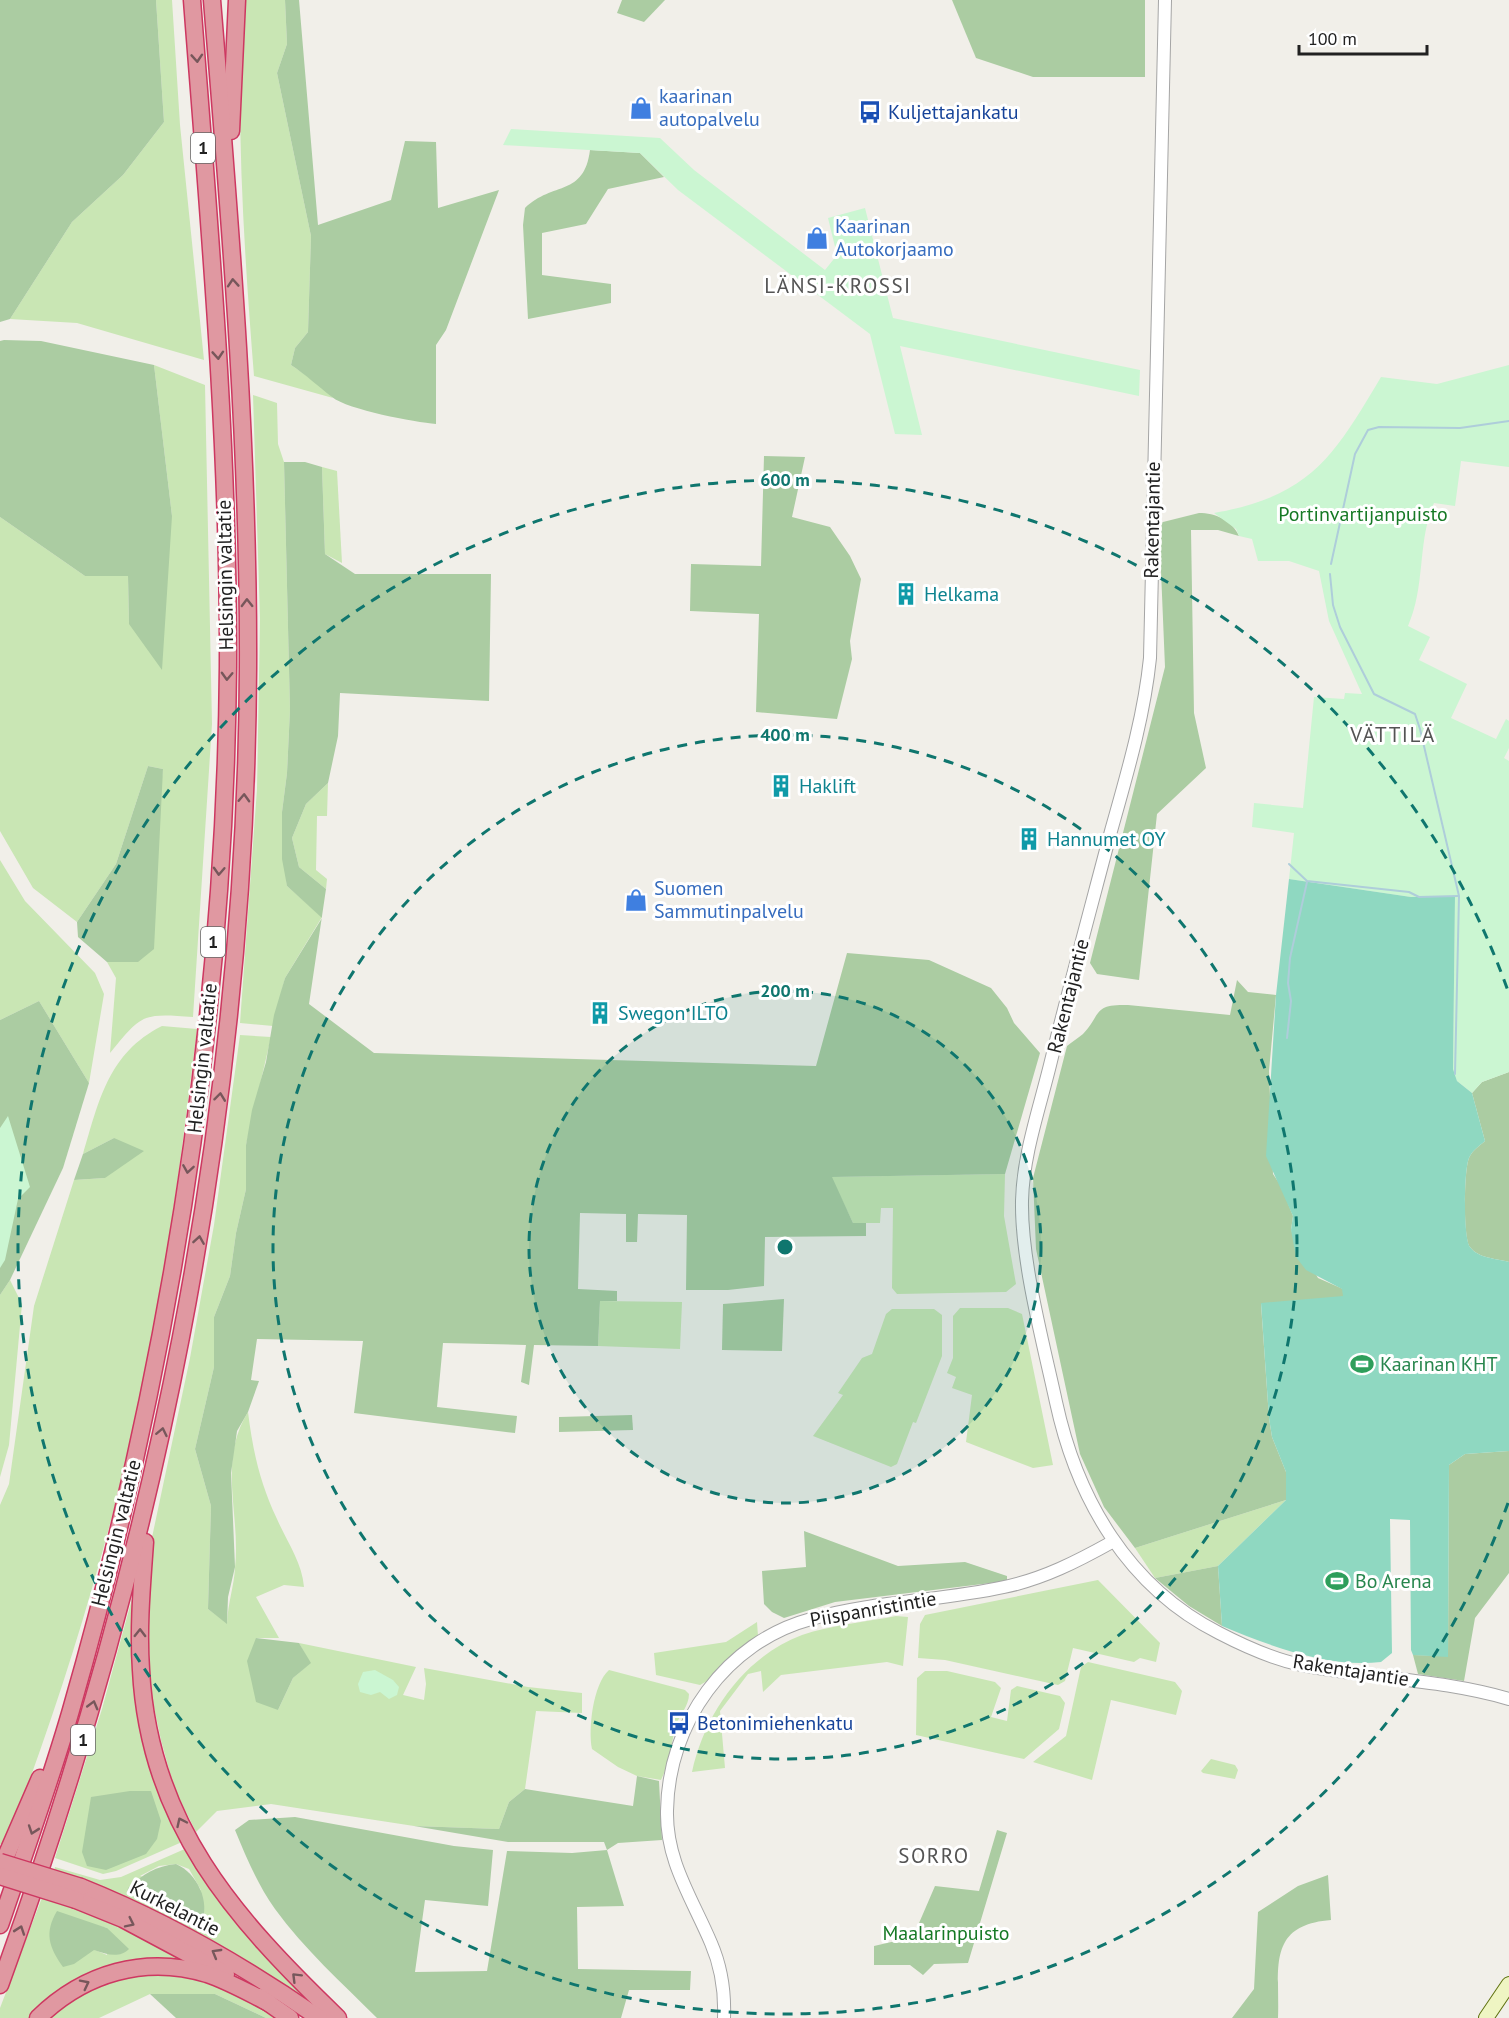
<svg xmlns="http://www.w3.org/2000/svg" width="1509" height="2018" font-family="'PT Sans',sans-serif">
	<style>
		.grass { fill: #c9e6b4; fill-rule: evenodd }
		.forest { fill: #abcca2 }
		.park { fill: #cbf6d2 }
		.pitch { fill: #8fd8c1 }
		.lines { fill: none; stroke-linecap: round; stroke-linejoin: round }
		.stream { stroke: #aecdda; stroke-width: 2 }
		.tertiary-casing { stroke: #a5a5a5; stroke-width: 14 }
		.secondary-casing { stroke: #60720f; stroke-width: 16 }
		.motorway-casing { stroke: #cd3861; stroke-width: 19 }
		.tertiary { stroke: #fff; stroke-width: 12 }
		.secondary { stroke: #eff5c3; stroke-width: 14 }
		.motorway { stroke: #e098a1; stroke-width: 16 }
		.motorway-bridge-casing { stroke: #cd3861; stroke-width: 19; stroke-linecap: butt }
		.motorway-bridge { stroke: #e098a1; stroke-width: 16 }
		.oneway { stroke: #77575b }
		.ring { fill: none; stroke: #0f766e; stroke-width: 3; stroke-dasharray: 10 8 }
		.labels { text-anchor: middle; stroke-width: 6; stroke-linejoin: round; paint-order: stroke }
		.shield { fill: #fff; stroke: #646464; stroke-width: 1.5 }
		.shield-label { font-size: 18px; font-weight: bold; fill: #212121 }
		.shop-label { font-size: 20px; fill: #366cbe; stroke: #fff; text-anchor: start }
		.transit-label { font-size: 20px; fill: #164399; stroke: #fff; text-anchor: start }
		.park-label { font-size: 20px; fill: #167925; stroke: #fff }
		.street-label { font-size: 20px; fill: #212121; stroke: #fff }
		.culture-label { font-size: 20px; fill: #0d838f; stroke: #fff; text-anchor: start }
		.leisure-label { font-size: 20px; fill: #27864d; stroke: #fff; text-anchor: start }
		.neighbourhood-label { font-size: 21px; letter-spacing: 1.5px; fill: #545454; stroke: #fff }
		.centre { fill: #0f766e; stroke: #fff; stroke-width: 3 }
		.ring-label { font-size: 18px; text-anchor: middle; font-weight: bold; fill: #0f766e; stroke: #fff; stroke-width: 6; stroke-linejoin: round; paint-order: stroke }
	</style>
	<rect width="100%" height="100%" fill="#f1efe9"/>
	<g class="grass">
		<polygon points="156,0 172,0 180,125 204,360 77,323 10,319 72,222 123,175 164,122"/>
		<path d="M 242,0 L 285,0 L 287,44 L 277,73 L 311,236 L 308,332 L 295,348 L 291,365 L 323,387 L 333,398 L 254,376 C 244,250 236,126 242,0 Z"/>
		<path d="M 154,365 L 205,385 L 212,724 L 193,1017 C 142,1013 142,1014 110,1053 L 116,978 L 107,962 L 138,962 L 163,769 L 148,766 L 116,864 L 77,922 L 33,888 L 0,831 L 0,517 L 85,576 L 128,576 L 129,624 L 172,516 Z"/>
		<polygon points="253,395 277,403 278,444 284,462 290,710 287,773 282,812 287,886 322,917 285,978 273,1026 240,1023 257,789 260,619"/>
		<polygon points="322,467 337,471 342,563 325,554"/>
		<polygon points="328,783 327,816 317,816 316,870 327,879 326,889 299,867 292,838 306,804"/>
		<polygon points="0,860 25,901 95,973 104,994 89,1083 39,1001 0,1020"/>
		<path d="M 162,1026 L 197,1029 C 180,1168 162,1309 130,1446 C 97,1581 56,1715 5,1845 L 0,1844 L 0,1505 L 9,1484 L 34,1306 L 74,1180 L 105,1178 L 114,1138 L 83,1154 C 99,1101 108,1053 162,1026 Z"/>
		<path d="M 240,1035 L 271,1037 L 246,1145 L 246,1189 L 236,1233 L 230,1276 L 214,1317 L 214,1367 L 195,1449 L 211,1506 L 208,1609 L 227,1623 C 228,1603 234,1586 235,1568 C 241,1514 217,1462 248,1412 C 253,1452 260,1483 277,1519 C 287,1542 302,1562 304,1587 L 284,1585 L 256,1597 L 279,1638 L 256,1638 L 278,1710 L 293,1678 L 310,1663 L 299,1643 L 416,1667 L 403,1695 L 424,1700 L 426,1684 L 424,1668 L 528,1687 L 582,1693 L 582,1713 L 536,1711 L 525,1789 L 509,1802 L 499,1829 L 414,1826 L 271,1804 L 217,1811 L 196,1832 L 174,1788 L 161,1740 L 148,1679 L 147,1561 L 190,1358 L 214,1225 Z"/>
		<polygon points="1005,1174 1004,1216 1016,1284 1006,1292 897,1294 892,1288 893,1208 881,1208 880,1223 853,1223 831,1177"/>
		<polygon points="10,1280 22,1304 9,1445 0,1477 0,1295"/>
		<polygon points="600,1301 682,1302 680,1349 598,1346"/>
		<polygon points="960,1308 1008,1308 1022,1314 1053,1465 1033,1468 966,1442 972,1395 952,1388 956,1377 947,1373 953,1358 953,1316"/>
		<polygon points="892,1309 934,1309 942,1315 942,1356 916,1423 913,1422 897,1464 891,1467 813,1436 843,1395 838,1393 862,1358 872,1354 886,1314"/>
		<polygon points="1286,1500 1218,1566 1155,1578 1135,1548"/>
		<polygon points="1098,1580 1160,1643 1156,1662 1140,1658 1134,1662 1073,1648 1065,1681 1058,1685 945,1660 918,1658 920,1624 925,1615"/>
		<polygon points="136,1584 135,1638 182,1842 116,1871 103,1874 55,1858 102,1709"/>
		<path d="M 896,1616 L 908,1617 L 903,1666 L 887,1662 L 781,1675 L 763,1692 L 761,1671 L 748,1674 L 720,1711 L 725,1768 L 692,1772 C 705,1713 744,1657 802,1635 C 831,1625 866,1622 896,1616 Z"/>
		<polygon points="757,1622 758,1636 709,1680 700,1685 656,1675 654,1653 726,1642"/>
		<polygon points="1088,1662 1175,1682 1182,1691 1176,1715 1111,1700 1092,1780 1033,1762 1066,1736 1081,1667"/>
		<path d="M 609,1670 L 685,1690 L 689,1694 C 689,1706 680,1714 676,1725 C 671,1744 670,1762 661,1780 L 637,1776 L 618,1767 L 592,1749 C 588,1729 593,1684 609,1670 Z"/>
		<polygon points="925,1671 947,1671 995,1682 1001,1688 991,1717 1007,1721 1011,1690 1017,1686 1060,1696 1065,1703 1059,1729 1024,1759 916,1735 917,1678"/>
		<polygon points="1211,1759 1235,1765 1238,1770 1235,1779 1203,1773 1201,1771"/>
		<path d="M 187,1848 L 331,2018 L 54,1871 L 55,1867 L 100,1880 L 121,1877 ZM 176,1864 L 189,1869 L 201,1890 L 140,1876 L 159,1866 Z"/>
		<path d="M 43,1895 L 99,1913 L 219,1974 L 149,1962 L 33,2018 L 0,2018 L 0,2008 ZM 84,1922 L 107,1928 L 107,1955 L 95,1950 Z"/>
		<path d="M 134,1974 C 197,1974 225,1986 278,2018 L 266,2018 L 215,1994 L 150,1994 L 99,2018 L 49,2018 L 86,1990 Z"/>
	</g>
	<g class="forest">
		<polygon points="0,0 156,0 164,122 123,175 72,222 10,319 0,322"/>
		<path d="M 285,0 L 299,0 L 318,225 L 391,200 L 405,141 L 436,142 L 438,208 L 499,190 L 446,330 L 436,345 L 436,424 C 415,422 348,410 332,397 C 318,386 306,375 291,365 L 295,348 L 308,332 L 311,236 L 277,73 L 287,44 Z"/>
		<polygon points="622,0 665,0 644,22 617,13"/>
		<polygon points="952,0 1145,0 1145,77 1033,77 976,58"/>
		<path d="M 590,150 L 640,153 L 664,177 L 608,189 L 586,224 L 542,233 L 542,275 L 611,284 L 611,303 L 528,319 L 523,225 L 525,208 C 553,181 584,197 590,150 Z"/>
		<polygon points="4,340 41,341 154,365 172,516 162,670 129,624 128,576 85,576 0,517 0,341"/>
		<polygon points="764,456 805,457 792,517 830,527 850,556 861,579 850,641 852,659 837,719 756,712 759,614 690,611 691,564 761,566"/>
		<polygon points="284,462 305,462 322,467 325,554 355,574 491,574 489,701 340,693 338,736 328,783 306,804 292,838 299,867 326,889 309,1004 374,1053 816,1066 847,953 929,960 991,988 1007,1008 1014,1023 1040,1053 1005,1174 832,1177 853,1223 866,1223 866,1236 765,1237 764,1286 728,1290 686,1290 687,1215 638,1214 637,1242 626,1242 626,1214 580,1213 578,1289 617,1291 617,1301 600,1301 598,1346 534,1345 529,1385 521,1382 526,1345 443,1343 437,1407 517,1416 515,1433 354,1413 363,1341 257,1339 251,1380 259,1381 248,1412 237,1431 231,1473 235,1567 228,1597 227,1624 208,1609 211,1506 195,1449 214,1367 214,1317 230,1276 236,1233 246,1189 246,1145 252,1110 266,1062 274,1015 285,978 322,918 287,886 282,859 282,812 287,773 290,710"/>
		<path d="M 1199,513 C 1215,513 1232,520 1239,536 L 1218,530 L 1191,530 L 1194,713 L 1206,768 L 1157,814 L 1139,980 L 1097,974 L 1090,963 L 1165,667 L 1159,523 Z"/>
		<polygon points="148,766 163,769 154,949 138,962 107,962 78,937 77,922 116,864"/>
		<path d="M 1237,980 L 1248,992 L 1276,995 L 1269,1071 L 1273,1174 L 1281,1186 L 1293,1216 L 1291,1230 L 1318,1278 L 1343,1289 L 1343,1297 L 1261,1304 L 1269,1418 L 1272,1437 L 1286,1472 L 1286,1500 L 1135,1548 L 1104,1507 L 1080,1454 L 1036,1249 L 1033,1178 L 1067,1046 C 1072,1042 1078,1038 1083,1034 C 1102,1014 1092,1004 1128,1005 L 1230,1015 Z"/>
		<polygon points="39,1001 89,1083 63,1168 10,1280 0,1295 0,1020"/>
		<path d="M 1509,1072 L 1509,1262 C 1496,1258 1479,1259 1470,1247 C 1463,1238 1464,1169 1469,1158 C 1472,1151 1479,1146 1485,1141 L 1472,1093 L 1482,1082 Z"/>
		<polygon points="114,1138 144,1151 105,1178 74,1180 83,1154"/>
		<polygon points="784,1299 782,1351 722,1350 723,1304"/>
		<polygon points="632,1415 633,1430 559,1432 559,1417"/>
		<polygon points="1509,1451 1509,1573 1475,1618 1464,1681 1418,1674 1413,1655 1448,1656 1449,1465 1465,1454"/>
		<polygon points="804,1531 898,1566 965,1562 1007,1576 1007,1581 835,1602 784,1618 772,1612 764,1604 762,1571 806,1567"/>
		<polygon points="1218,1566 1222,1626 1189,1606 1155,1578"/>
		<polygon points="256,1638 299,1643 311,1663 293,1678 278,1710 256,1702 247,1661"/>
		<path d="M 637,1776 L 659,1781 L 662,1840 L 618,1843 L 607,1850 L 624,1906 L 577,1907 L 578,1969 L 691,1971 L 690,1990 L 629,1990 L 621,2018 L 377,2018 C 342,1983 304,1949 275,1909 C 258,1885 246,1857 235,1830 L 249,1820 L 295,1817 L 454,1846 L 493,1850 L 488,1906 L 425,1900 L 415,1972 L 487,1971 L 507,1851 L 572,1853 L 607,1850 L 604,1842 L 508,1842 L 414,1826 L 499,1829 L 509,1802 L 525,1789 L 633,1806 Z"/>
		<polygon points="130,1791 151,1791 161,1821 157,1839 146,1854 106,1870 87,1866 82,1852 91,1797"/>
		<polygon points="997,1830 1007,1833 968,1963 934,1964 923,1975 910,1965 874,1965 874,1946 913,1937 935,1886 979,1891"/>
		<path d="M 176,1864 C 197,1873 211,1902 201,1924 L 191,1927 L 127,1893 L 128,1888 C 143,1874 156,1866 176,1864 Z"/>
		<path d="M 1328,1875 L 1331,1920 C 1266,1925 1280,1969 1278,2018 L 1232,2018 L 1254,1989 L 1258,1912 L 1298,1886 Z"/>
		<path d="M 57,1911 L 107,1928 L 129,1949 C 119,1959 106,1954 94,1950 L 74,1964 L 63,1967 C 49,1947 44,1933 57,1911 Z"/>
		<polygon points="150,1994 215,1994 266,2018 176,2018"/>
	</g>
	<g class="park">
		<polygon points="511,129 660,138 694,170 825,270 837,255 828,218 865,208 893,318 1140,370 1139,396 900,346 922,435 895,434 870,334 678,190 640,153 503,145"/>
		<path d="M 1509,365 L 1509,467 L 1461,461 L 1455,506 L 1434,503 C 1417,542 1426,585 1408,626 L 1430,637 L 1419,660 L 1467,684 L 1451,718 L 1496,739 L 1506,719 L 1509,721 L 1509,748 L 1504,758 L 1509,761 L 1509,1072 L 1482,1082 L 1472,1093 L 1457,1081 L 1453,1069 L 1455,896 L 1411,897 L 1289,879 L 1294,833 L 1252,827 L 1254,803 L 1303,808 L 1314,697 L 1344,699 L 1345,693 L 1362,694 L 1329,621 L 1319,571 L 1289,561 L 1258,561 L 1252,539 L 1239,536 L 1236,529 L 1214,513 C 1311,496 1334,456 1381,377 L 1437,384 Z"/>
		<polygon points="8,1116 30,1187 18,1199 5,1260 0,1268 0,1128"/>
		<polygon points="375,1670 393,1680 399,1687 397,1695 389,1699 380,1692 371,1695 360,1692 358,1684 363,1672"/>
	</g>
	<path class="pitch" d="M 1289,879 L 1411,897 L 1455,896 L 1453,1069 L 1457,1081 L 1472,1093 L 1485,1141 C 1479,1146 1472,1151 1469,1158 C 1464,1169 1463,1238 1470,1247 C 1479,1259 1496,1258 1509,1262 L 1509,1451 L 1465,1454 L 1449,1465 L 1448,1657 L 1413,1655 L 1411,1650 L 1410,1520 L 1390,1519 L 1392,1653 L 1381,1662 C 1327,1668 1270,1646 1222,1626 L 1218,1566 L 1286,1500 L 1286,1472 L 1272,1437 L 1269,1418 L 1261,1303 L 1343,1296 L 1342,1289 L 1306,1270 L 1296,1257 L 1291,1230 L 1293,1216 L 1266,1156 L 1276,995 Z"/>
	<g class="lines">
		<g class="stream">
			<polyline points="1331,564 1355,454 1368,430 1379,427 1460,428 1509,421"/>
			<polyline points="1330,574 1333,605 1340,627 1374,694 1415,714 1420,729 1459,896 1455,1074"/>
			<polyline points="1289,864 1307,881 1409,892 1419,897 1458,896"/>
			<polyline points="1287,1038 1291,1001 1288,983 1290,958 1307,882"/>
		</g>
		<g class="tertiary-casing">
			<g id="tertiary">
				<path d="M 1165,0 L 1150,658 C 1144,717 1127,774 1111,831 C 1091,907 1070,984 1051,1061 C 1040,1107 1023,1154 1022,1201 C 1021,1261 1043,1342 1056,1402 C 1077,1499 1128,1587 1219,1633 C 1244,1646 1273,1659 1301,1665 C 1370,1679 1441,1679 1509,1699"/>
				<path d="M 724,2018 C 725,1993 721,1966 711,1943 C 692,1898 666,1861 667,1811 C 668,1723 726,1642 811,1619 C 874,1601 940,1601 1004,1587 C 1043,1579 1078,1561 1112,1542"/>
			</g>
		</g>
		<g class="secondary-casing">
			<polyline id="secondary" points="1486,2018 1509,1984"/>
		</g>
		<g class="motorway-casing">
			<g id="motorway">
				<polyline points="231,131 237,0"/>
				<path d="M 145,1542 C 142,1585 138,1627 141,1670 C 149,1823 234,1918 338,2018"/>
				<polyline points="0,1870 40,1778"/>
				<path d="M 81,1887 C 166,1921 244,1966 319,2018"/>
				<polyline points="76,1900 123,1919 226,1974"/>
				<path d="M 0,1925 C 24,1854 50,1783 71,1710 C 168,1372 225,1019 228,666 C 229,443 209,222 192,0"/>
				<path d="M 0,1985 C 154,1563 246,1118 248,668 C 249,444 230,222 212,0"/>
				<polyline points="260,1997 290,2018"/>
				<path d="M 38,2018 C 84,1973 145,1955 207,1974 C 228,1981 249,1993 269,2003"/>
			</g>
		</g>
		<use href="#tertiary" class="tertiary"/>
		<use href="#secondary" class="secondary"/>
		<use href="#motorway" class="motorway"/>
		<g class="motorway-bridge-casing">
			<g id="motorway-bridge">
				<polyline points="0,1862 81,1887"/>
				<polyline points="0,1876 76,1900"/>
			</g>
		</g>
		<use href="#motorway-bridge" class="motorway-bridge"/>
	</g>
	<defs><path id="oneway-chevron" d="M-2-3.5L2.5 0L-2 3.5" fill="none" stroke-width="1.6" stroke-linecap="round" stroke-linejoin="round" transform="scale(1.5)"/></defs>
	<g class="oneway">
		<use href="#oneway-chevron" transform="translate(197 58) rotate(86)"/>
		<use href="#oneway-chevron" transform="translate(233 283) rotate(-94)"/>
		<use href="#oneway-chevron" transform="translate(218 355) rotate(86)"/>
		<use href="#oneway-chevron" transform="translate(247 603) rotate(-91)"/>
		<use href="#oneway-chevron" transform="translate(227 676) rotate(92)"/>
		<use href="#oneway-chevron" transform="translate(244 798) rotate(-88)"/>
		<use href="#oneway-chevron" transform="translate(219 871) rotate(93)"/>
		<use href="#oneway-chevron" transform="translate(220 1097) rotate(-83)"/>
		<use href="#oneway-chevron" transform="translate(188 1169) rotate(99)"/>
		<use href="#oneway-chevron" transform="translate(199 1240) rotate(-81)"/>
		<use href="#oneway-chevron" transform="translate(162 1432) rotate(-78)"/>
		<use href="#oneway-chevron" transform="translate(140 1633) rotate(-89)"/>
		<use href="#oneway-chevron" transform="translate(93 1705) rotate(-75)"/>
		<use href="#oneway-chevron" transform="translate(181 1822) rotate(-115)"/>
		<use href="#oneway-chevron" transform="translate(33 1830) rotate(109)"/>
		<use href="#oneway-chevron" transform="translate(130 1923) rotate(26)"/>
		<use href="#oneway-chevron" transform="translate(20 1930) rotate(-71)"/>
		<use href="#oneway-chevron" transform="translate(216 1953) rotate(-150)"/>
		<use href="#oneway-chevron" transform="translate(296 1977) rotate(-135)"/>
		<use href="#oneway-chevron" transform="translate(85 1984) rotate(-27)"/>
	</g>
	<circle cx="785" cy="1247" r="256" fill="#0f766e" fill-opacity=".12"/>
	<g class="ring">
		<circle cx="785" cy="1247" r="256"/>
		<circle cx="785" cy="1247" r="512"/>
		<path d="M1508 1503A767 767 0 1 1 1508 991"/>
	</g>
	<defs>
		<g id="shop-bare" transform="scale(1.8)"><path d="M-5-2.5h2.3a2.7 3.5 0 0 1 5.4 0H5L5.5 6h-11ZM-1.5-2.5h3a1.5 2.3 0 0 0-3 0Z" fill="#3f7fe0" stroke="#fff" stroke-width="2.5" paint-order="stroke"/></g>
		<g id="bus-bare" transform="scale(1.8)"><path d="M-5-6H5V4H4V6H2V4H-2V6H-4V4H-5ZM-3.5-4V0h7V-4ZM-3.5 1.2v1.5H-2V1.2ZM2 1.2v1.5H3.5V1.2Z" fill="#1a4fb4" stroke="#fff" stroke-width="2.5" paint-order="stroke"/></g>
		<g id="building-bare" transform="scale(1.8)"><path d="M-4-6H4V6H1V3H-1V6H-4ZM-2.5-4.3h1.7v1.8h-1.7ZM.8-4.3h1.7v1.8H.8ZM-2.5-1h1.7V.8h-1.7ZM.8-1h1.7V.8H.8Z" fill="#0f9aa8" stroke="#fff" stroke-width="2.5" paint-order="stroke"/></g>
		<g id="stadium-bare" transform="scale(1.8)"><path d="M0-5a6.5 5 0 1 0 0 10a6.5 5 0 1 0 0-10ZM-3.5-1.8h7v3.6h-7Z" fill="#2e9e5b" stroke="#fff" stroke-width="2.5" paint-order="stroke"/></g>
	</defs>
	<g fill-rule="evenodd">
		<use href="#shop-bare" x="641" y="108"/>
		<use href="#bus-bare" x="870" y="112"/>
		<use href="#shop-bare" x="817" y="238"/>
		<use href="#building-bare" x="906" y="594"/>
		<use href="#building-bare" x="781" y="786"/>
		<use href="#building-bare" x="1029" y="839"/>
		<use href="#shop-bare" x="636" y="900"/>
		<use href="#building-bare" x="600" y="1013"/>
		<use href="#stadium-bare" x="1362" y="1364"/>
		<use href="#stadium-bare" x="1337" y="1581"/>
		<use href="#bus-bare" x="679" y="1723"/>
	</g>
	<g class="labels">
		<g class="shield">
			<rect x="191" y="133" width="24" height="30" rx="4.5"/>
			<rect x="201" y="927" width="24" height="30" rx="4.5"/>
			<rect x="71" y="1725" width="24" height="30" rx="4.5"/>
		</g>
		<g class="shield-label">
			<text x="203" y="154">1</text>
			<text x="213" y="948">1</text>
			<text x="83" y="1746">1</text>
		</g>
		<g class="shop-label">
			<text x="659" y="103">kaarinan<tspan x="659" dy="23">autopalvelu</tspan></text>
			<text x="835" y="233">Kaarinan<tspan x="835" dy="23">Autokorjaamo</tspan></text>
			<text x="654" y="895">Suomen<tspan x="654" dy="23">Sammutinpalvelu</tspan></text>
		</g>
		<g class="transit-label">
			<text x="888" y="119">Kuljettajankatu</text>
			<text x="697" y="1730">Betonimiehenkatu</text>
		</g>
		<g class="park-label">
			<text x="1363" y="521">Portinvartijanpuisto</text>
			<text x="946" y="1940">Maalarinpuisto</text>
		</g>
		<g class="street-label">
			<text transform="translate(1152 520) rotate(-89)" y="7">Rakentajantie</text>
			<text transform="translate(225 575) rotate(-91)" y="7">Helsingin valtatie</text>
			<text transform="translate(1068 996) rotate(-76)" y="7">Rakentajantie</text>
			<text transform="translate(202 1058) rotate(-84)" y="7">Helsingin valtatie</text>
			<text transform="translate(116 1533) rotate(-76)" y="7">Helsingin valtatie</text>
			<text transform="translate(873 1609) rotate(-10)" y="7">Piispanristintie</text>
			<text transform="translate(1351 1670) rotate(9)" y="7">Rakentajantie</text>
			<text transform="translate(175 1908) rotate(27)" y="7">Kurkelantie</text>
		</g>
		<g class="culture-label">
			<text x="924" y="601">Helkama</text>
			<text x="799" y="793">Haklift</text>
			<text x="1047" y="846">Hannumet OY</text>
			<text x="618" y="1020">Swegon ILTO</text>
		</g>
		<g class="leisure-label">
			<text x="1380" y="1371">Kaarinan KHT</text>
			<text x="1355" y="1588">Bo Arena</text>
		</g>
		<g class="neighbourhood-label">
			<text x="838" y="293">LÄNSI-KROSSI</text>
			<text x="1393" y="742">VÄTTILÄ</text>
			<text x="934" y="1863">SORRO</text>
		</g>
	</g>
	<circle cx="785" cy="1247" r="9" class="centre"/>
	<g class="ring-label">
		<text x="785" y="486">600 m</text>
		<text x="785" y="741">400 m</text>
		<text x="785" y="997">200 m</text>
	</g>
	<path d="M1299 45v9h128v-9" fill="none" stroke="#212121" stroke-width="3"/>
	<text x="1308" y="45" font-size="18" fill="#212121" stroke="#ffffff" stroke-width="4.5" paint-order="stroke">100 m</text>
</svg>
